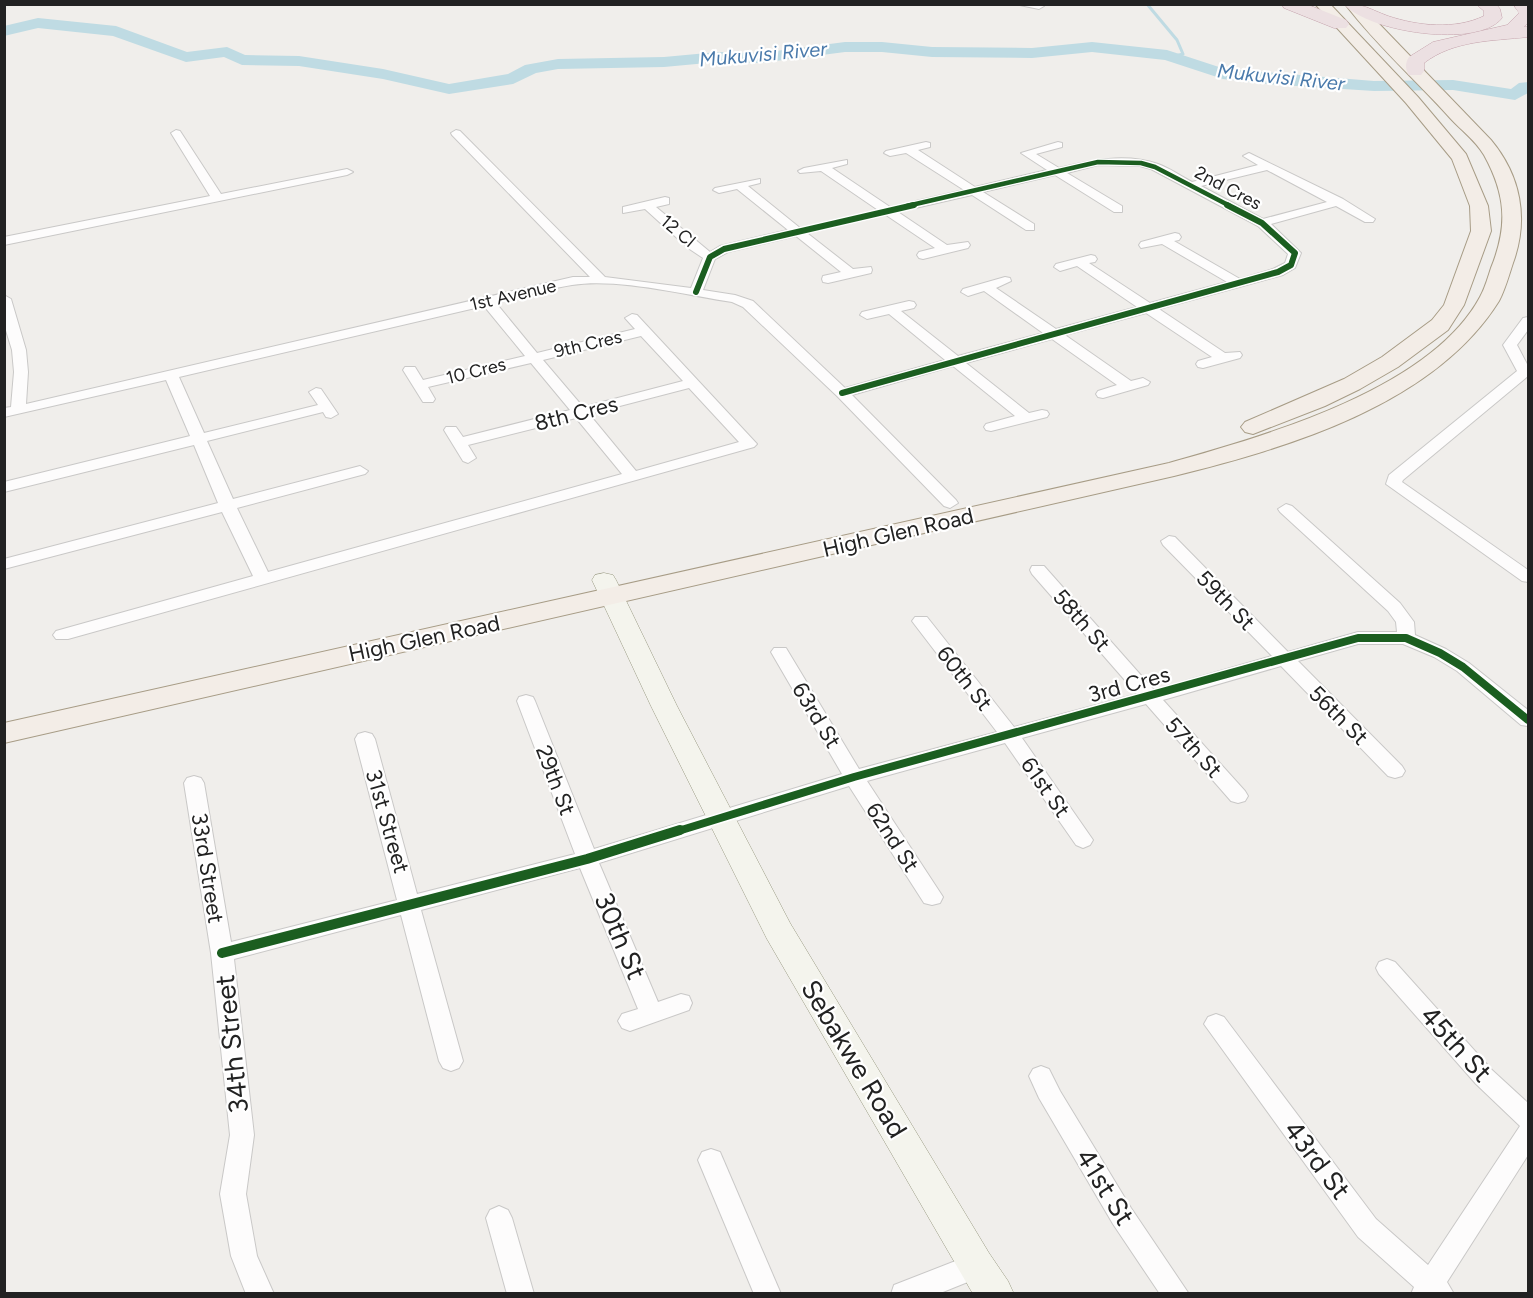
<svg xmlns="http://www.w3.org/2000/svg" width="1533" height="1298" font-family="Figtree,sans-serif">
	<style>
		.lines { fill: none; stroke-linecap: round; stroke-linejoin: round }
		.stream { stroke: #bfdbe3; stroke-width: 3 }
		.river { fill: #bfdbe3; fill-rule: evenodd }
		.street-casing { stroke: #c9c8c7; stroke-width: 2 }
		.secondary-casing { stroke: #999a82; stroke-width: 1 }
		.primary-casing { stroke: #a79c86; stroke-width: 2 }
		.highway-casing { stroke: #c5a2ac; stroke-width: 1 }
		.street { fill: #fdfcfc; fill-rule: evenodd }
		.secondary { fill: #f4f4ed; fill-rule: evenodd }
		.primary { fill: #f3ede7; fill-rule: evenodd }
		.highway { fill: #ece0e2; fill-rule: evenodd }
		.cycleway-far3-casing { stroke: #fff; stroke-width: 7 }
		.cycleway-far2-casing { stroke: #fff; stroke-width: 9 }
		.cycleway-far1-casing { stroke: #fff; stroke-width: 11 }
		.cycleway-casing { stroke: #fff; stroke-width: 14 }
		.cycleway-far3 { stroke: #1b5e20; stroke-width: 4.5 }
		.cycleway-far2 { stroke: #1b5e20; stroke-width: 6 }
		.cycleway-far1 { stroke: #1b5e20; stroke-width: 8 }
		.cycleway { stroke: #1b5e20; stroke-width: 10 }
		.labels { text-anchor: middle; stroke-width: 4.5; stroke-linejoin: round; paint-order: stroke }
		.far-street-label { font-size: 18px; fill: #222; stroke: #fff }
		.far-water-label { font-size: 20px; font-style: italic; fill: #4a7aab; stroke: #fff }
		.street-label { font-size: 22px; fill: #222; stroke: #fff }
		.near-street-label { font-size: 27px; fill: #222; stroke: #fff }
	</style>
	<rect width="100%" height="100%" fill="#f0eeeb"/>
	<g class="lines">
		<polyline class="stream" points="1147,4 1177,40 1183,54 1171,57"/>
		<polygon class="river" points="38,18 116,26 187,52 227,47 245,55 299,56 383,69 449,84 508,74 525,65 558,59 664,57 718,52 760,53 845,42 882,42 932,47 1032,48 1092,42 1167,50 1225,69 1374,81 1453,80 1511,89 1519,83 1528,82 1528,93 1515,100 1453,90 1374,91 1268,84 1223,79 1165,60 1092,52 1032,58 932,57 882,52 845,52 760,63 718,62 664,67 558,69 536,73 513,84 449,94 383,79 299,66 242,65 224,57 186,62 113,36 38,28 4,36 4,26"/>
		<g class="street-casing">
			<g id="street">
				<polygon points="1015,4 1043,4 1044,6 1039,9"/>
				<polygon points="176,130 180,131 221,194 347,169 353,172 347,175 4,245 4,237 210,196 171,133"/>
				<path d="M 456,130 L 460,131 L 605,277 L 691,288 L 703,258 L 688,248 L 645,209 L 623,213 L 623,207 L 665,197 L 669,198 L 669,204 L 656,207 L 710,252 L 720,246 L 788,230 L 737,189 L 719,193 L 713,190 L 715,188 L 760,179 L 760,183 L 748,186 L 800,228 L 878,210 L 821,171 L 800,173 L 798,171 L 804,168 L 847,160 L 847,164 L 832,168 L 890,207 L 964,190 L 906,153 L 890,156 L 884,153 L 886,151 L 926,142 L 930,143 L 930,147 L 918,150 L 975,187 L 1047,170 L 1021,153 L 1058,142 L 1062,143 L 1062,147 L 1036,154 L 1059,168 C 1091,160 1126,153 1158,164 C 1169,168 1181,176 1192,182 L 1258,165 L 1243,156 L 1249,153 L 1343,199 L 1375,219 L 1373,222 L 1365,222 L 1336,206 L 1271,224 L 1301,253 L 1295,268 L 1283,275 L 1159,309 L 1225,353 L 1240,352 L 1242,355 L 1240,358 L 1203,368 L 1198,367 L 1196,364 L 1198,361 L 1212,357 L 1146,313 L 1065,335 L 1131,381 L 1143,378 L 1150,382 L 1148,385 L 1103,398 L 1098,397 L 1096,394 L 1098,391 L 1117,385 L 1052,339 L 966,363 L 1029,413 L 1042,410 L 1047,411 L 1049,414 L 1047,417 L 991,431 L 986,430 L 984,427 L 986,424 L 1015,416 L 953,366 L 852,395 L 956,500 L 958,503 L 950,508 L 944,506 L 837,396 L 743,307 L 732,302 C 685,295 619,278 572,285 C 546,289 521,297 496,303 L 537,353 L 635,329 L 625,318 L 632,314 L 637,315 L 757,444 L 754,447 L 68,639 L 56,639 L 53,635 L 56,631 L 253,576 L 222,512 L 4,569 L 4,559 L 218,503 L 194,445 L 4,492 L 4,482 L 190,436 L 166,380 L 4,417 L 4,408 L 11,407 L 14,372 L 12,350 L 4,324 L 4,295 L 11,299 L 26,350 L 28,372 L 26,404 L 573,277 L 590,277 L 452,135 L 451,133 ZM 1098,165 L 1140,166 L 1151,169 L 1258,226 L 1288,254 L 1285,263 L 1273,269 L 1240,279 L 1174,241 L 1179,240 L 1181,237 L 1179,234 L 1175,233 L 1141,242 L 1139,245 L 1141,248 L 1162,244 L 1227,282 L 1150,303 L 1089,263 L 1095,262 L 1097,259 L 1095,256 L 1091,255 L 1056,264 L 1054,267 L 1060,271 L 1077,266 L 1137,307 L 1056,329 L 996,288 L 1011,281 L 1010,278 L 1005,277 L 963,289 L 961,292 L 968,296 L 984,291 L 1043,333 L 958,356 L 901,311 L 914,308 L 916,305 L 914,302 L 909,301 L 862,312 L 860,315 L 867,319 L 889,314 L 945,360 L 845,388 L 753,301 L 735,295 L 703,290 L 715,259 L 728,252 L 796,236 L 841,272 L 823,276 L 822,279 L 823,282 L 828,283 L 871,273 L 872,270 L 871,267 L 853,269 L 807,233 L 886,215 L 935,248 L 919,252 L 917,255 L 919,258 L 923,259 L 968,248 L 970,245 L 968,242 L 947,245 L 898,212 L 972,195 L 1026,230 L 1034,230 L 1034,224 L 983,192 L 1055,175 L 1114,212 L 1122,212 L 1122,206 L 1067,173 ZM 1267,170 L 1327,202 L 1263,219 L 1201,186 ZM 484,306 L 525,356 L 423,380 L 415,367 L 405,367 L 403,370 L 423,402 L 433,402 L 435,399 L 428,387 L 531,363 L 570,410 L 463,437 L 456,427 L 446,427 L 444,430 L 463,461 L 468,463 L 476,458 L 468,445 L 576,418 L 622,474 L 268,572 L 237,508 L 365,474 L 368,471 L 360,466 L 233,499 L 207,441 L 323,412 L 326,417 L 331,418 L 338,414 L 321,389 L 316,388 L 309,392 L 318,405 L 204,433 L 179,377 ZM 641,336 L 683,381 L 583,407 L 543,360 ZM 689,388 L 739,442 L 636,471 L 589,414 Z"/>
				<polygon points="1528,317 1528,330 1517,345 1528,366 1528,376 1403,480 1402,482 1528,570 1528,582 1522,581 1386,484 1389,475 1517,371 1503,345 1523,318"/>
				<polygon points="1286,504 1292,506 1400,603 1414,622 1415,635 1446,649 1469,663 1528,710 1528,726 1521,725 1457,671 1434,657 1403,644 1358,644 1298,661 1402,766 1405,771 1402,776 1395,778 1388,776 1281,666 1163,700 1245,791 1248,796 1245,801 1238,803 1231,801 1146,704 1022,738 1093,840 1090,845 1083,848 1076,845 1005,743 867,781 943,897 940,903 932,905 924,903 849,786 599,863 658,1002 681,994 689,996 692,1003 689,1010 630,1031 622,1028 618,1021 622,1014 638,1009 580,868 421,910 463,1061 459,1068 451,1071 443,1068 439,1061 401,915 234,959 254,1135 246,1194 257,1256 274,1294 246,1294 231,1256 220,1194 230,1135 211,953 184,783 187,778 194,776 201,778 204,783 231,942 397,900 355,739 358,734 365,732 372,734 375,739 417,894 575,854 517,701 519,697 526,695 533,697 535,701 594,849 842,774 771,652 774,648 786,648 859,769 997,732 915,625 912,621 915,617 927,617 1014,727 1137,694 1032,574 1030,570 1032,566 1044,566 1154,690 1272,656 1163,545 1161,541 1169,536 1175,537 1288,652 1358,632 1397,632 1396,622 1388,611 1280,512 1278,509"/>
				<polygon points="1387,959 1395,962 1492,1070 1528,1103 1528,1155 1447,1282 1454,1294 1411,1294 1414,1287 1358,1237 1204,1024 1208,1017 1216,1014 1224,1017 1376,1219 1428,1265 1520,1126 1476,1084 1379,974 1376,968 1379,962"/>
				<polygon points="1041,1066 1049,1069 1060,1091 1131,1208 1189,1294 1160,1294 1113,1224 1039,1098 1029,1076 1033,1069"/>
				<polygon points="711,1149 720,1152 781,1294 754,1294 698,1160 702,1152"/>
				<polygon points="499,1206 508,1210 512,1218 534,1294 507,1294 486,1218 490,1210"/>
				<polygon points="976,1253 985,1257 989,1266 985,1275 938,1294 891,1294 894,1285"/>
			</g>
		</g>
		<g class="secondary-casing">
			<polygon id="secondary" points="604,573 613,575 616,580 677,706 790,923 989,1253 1008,1281 1014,1294 973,1294 767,939 651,706 592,580 595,575"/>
		</g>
		<g class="primary-casing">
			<g id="primary">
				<polygon points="1315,4 1330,4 1418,97 1466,154 1488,206 1491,231 1464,305 1448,330 1398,367 1360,389 1325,406 1253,434 1245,432 1241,427 1245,422 1344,379 1382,357 1432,320 1444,305 1471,231 1470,206 1452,159 1406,103"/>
				<path d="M 1345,4 L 1360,4 L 1491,140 C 1521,176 1529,219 1513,263 C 1509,275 1505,290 1499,301 C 1434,405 1287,448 1174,476 L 4,743 L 4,723 L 1169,463 C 1264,436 1430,390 1480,297 C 1485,288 1488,277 1491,268 C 1508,226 1506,195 1484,155 C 1476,141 1461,130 1450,118 C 1416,80 1376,45 1345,4 Z"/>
			</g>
		</g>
		<g class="highway-casing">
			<g id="highway">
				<polygon points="1282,4 1306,4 1346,20 1349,24 1346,28 1334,28 1284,8"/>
				<path d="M 1344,4 C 1365,4 1369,9 1388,16 C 1418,26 1455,30 1484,16 L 1484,11 L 1476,4 L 1496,4 L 1500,9 L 1502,18 C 1478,49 1367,32 1344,4 Z"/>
				<path d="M 1513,4 L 1528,4 L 1528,23 L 1524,27 L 1528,27 L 1528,37 C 1492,41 1454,40 1424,63 L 1424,71 L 1421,75 L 1409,75 C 1405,69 1405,63 1409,57 L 1433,42 L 1507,25 L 1519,13 Z"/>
			</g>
		</g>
		<use href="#street" class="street"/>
		<use href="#secondary" class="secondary"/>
		<use href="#primary" class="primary"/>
		<use href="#highway" class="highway"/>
		<g class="cycleway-far3-casing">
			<polyline id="cycleway-far3" points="907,206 1098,162 1141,163 1155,167 1230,206"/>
		</g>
		<g class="cycleway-far2-casing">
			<g id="cycleway-far2">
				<polyline points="696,292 710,257 724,249 914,205"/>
				<polyline points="842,393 1278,272 1291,265 1295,253 1262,223 1227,205"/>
			</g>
		</g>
		<g class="cycleway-far1-casing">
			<polyline id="cycleway-far1" points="675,832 854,777 1358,638 1406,638 1440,653 1463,667 1528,720"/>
		</g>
		<g class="cycleway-casing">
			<polyline id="cycleway" points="222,953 587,859 680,830"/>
		</g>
		<use href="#cycleway-far3" class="cycleway-far3"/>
		<use href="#cycleway-far2" class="cycleway-far2"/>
		<use href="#cycleway-far1" class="cycleway-far1"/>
		<use href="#cycleway" class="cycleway"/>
	</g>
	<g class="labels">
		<g class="far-street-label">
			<text transform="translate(1228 188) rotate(28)" y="6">2nd Cres</text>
			<text transform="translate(678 231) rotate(40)" y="6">12 Cl</text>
			<text transform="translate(513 295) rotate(-13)" y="6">1st Avenue</text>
			<text transform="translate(588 344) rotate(-13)" y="6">9th Cres</text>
			<text transform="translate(476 371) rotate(-14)" y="6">10 Cres</text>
		</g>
		<g class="far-water-label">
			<text transform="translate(763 54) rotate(-5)" y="7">Mukuvisi River</text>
			<text transform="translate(1281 77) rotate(6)" y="7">Mukuvisi River</text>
		</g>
		<g class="street-label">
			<text transform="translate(576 413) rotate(-14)" y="8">8th Cres</text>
			<text transform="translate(898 532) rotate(-13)" y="8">High Glen Road</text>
			<text transform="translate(1226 600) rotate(46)" y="8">59th St</text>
			<text transform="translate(1082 620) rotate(49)" y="8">58th St</text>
			<text transform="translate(424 638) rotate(-12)" y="8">High Glen Road</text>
			<text transform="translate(965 678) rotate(52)" y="8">60th St</text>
			<text transform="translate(1129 684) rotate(-15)" y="8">3rd Cres</text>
			<text transform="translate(817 715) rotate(59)" y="8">63rd St</text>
			<text transform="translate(1339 715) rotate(45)" y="8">56th St</text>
			<text transform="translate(1194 747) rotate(48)" y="8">57th St</text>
			<text transform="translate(556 780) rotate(69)" y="8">29th St</text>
			<text transform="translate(1046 787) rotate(55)" y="8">61st St</text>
			<text transform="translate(388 821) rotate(74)" y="8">31st Street</text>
			<text transform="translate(893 837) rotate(57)" y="8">62nd St</text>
			<text transform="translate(208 868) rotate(81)" y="8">33rd Street</text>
		</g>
		<g class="near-street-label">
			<text transform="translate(620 936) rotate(67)" y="9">30th St</text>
			<text transform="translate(232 1044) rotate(-96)" y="9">34th Street</text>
			<text transform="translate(1456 1044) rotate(48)" y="9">45th St</text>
			<text transform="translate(854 1059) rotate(59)" y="9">Sebakwe Road</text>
			<text transform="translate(1317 1160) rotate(53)" y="9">43rd St</text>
			<text transform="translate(1105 1187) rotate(58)" y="9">41st St</text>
		</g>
	</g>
	<rect width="1533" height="1298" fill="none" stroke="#222222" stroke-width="12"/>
</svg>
